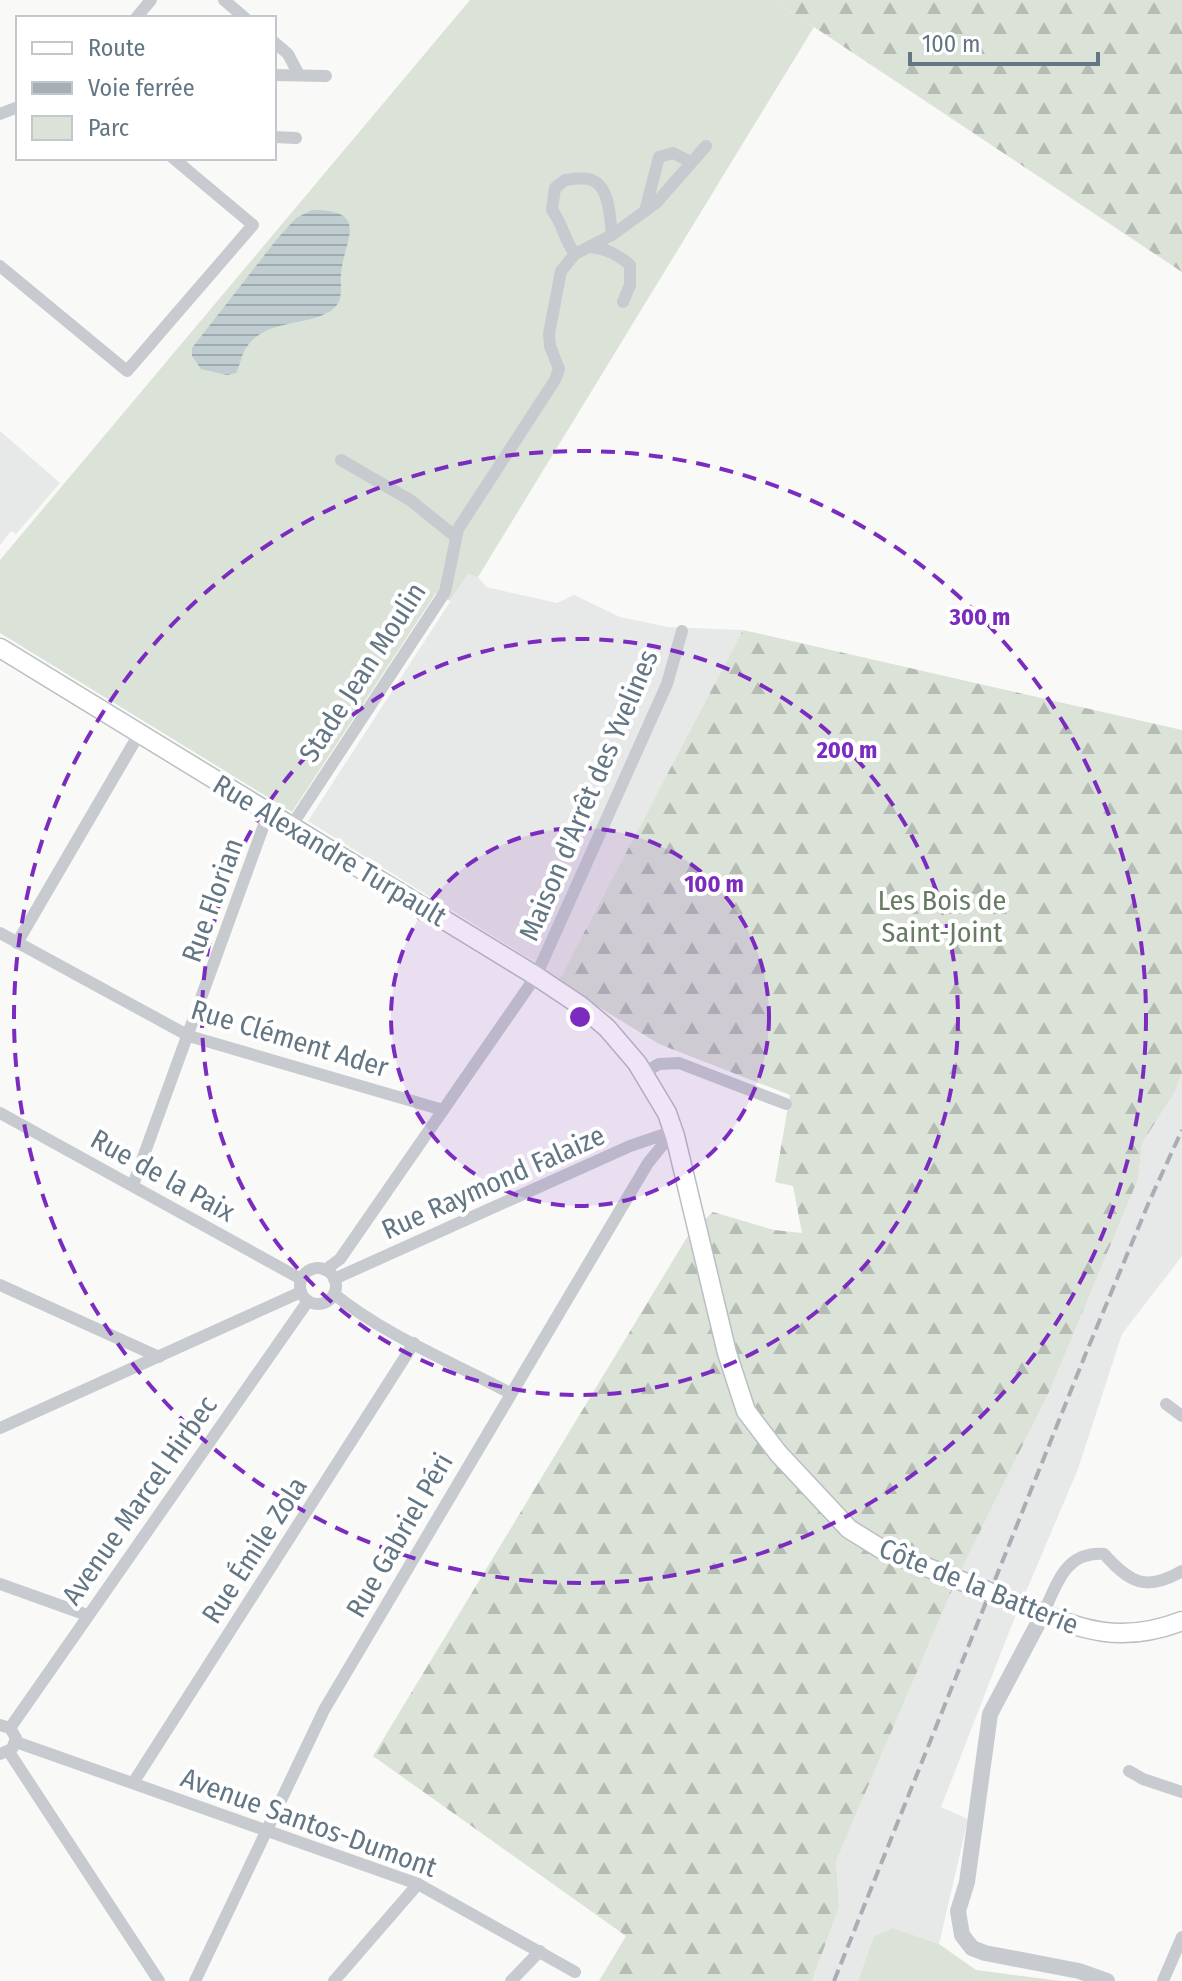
<svg xmlns="http://www.w3.org/2000/svg" width="1182" height="1981" font-family="'Fira Sans Condensed',sans-serif">
	<style>
		.built { fill: #e7e8e8 }
		.forest { fill: url(#forest-firs) }
		.park { fill: #dbe2d7 }
		.water { fill: url(#water-rules) }
		.lines { fill: none; stroke-linecap: round; stroke-linejoin: round }
		.secondary-casing { stroke: #b9bfc3; stroke-width: 21 }
		.minor { stroke: #c7cbcf; stroke-width: 12 }
		.tertiary { stroke: #c7cbcf; stroke-width: 16 }
		.secondary { stroke: #fff; stroke-width: 18 }
		.rail { stroke: #a7aeb4; stroke-width: 4; stroke-dasharray: 12 6; stroke-linecap: butt }
		.secondary-bridge-casing { stroke: #b9bfc3; stroke-width: 21; stroke-linecap: butt }
		.secondary-bridge { stroke: #fff; stroke-width: 18 }
		.ring { fill: none; stroke: #7b2cbf; stroke-width: 4; stroke-dasharray: 14 10 }
		.labels { text-anchor: middle; stroke-width: 8; stroke-linejoin: round; paint-order: stroke }
		.street-label { font-size: 28px; fill: #627684; stroke: #fff }
		.park-label { font-size: 28px; fill: #677a62; stroke: #fff }
		.centre { fill: #7b2cbf; stroke: #fff; stroke-width: 4 }
		.ring-label { font-size: 24px; text-anchor: middle; font-weight: bold; fill: #7b2cbf; stroke: #fff; stroke-width: 8; stroke-linejoin: round; paint-order: stroke }
	</style>
	<defs>
		<pattern id="forest-firs" width="22" height="20" patternUnits="userSpaceOnUse" patternTransform="scale(2)"><rect width="22" height="20" fill="#dbe2d7"/><path d="M5 1l3.5 6h-7zM16 11l3.5 6h-7z" fill="#b5bcb4"/></pattern>
		<pattern id="water-rules" width="6" height="5" patternUnits="userSpaceOnUse" patternTransform="scale(2)"><rect width="6" height="5" fill="#bfccd0"/><path d="M0 2.5h6" fill="none" stroke="#9faaae"/></pattern>
	</defs>
	<rect width="100%" height="100%" fill="#f9f9f7"/>
	<g class="built">
		<polygon points="0,431 60,483 16,534 11,531 0,545"/>
		<polygon points="468,574 478,577 486,587 557,603 574,595 620,617 668,627 743,630 558,982 533,961 308,821"/>
		<polygon points="1182,1073 1182,1256 1122,1334 1078,1469 1011,1627 941,1807 968,1819 939,1944 893,1928 874,1936 858,1981 812,1981 839,1907 836,1861 959,1574 1051,1388 1138,1179 1142,1143 1175,1092"/>
	</g>
	<g class="forest">
		<polygon points="772,0 1182,0 1182,272 814,27"/>
		<polygon points="743,630 1182,730 1182,1073 1175,1092 1142,1143 1138,1179 1051,1388 959,1574 836,1861 839,1907 812,1981 599,1981 626,1936 373,1756 689,1234 713,1212 774,1230 802,1233 793,1186 775,1182 790,1095 659,1044 558,982"/>
	</g>
	<g class="park">
		<polygon points="470,0 772,0 814,27 478,577 468,574 450,601 436,593 292,812 0,633 0,560"/>
		<polygon points="893,1928 939,1944 976,1970 1061,1981 858,1981 874,1936"/>
	</g>
	<path class="water" d="M 312,210 C 371,210 344,239 341,274 C 340,283 343,297 337,305 C 317,328 271,316 248,345 C 241,353 241,364 236,373 L 227,375 L 201,369 L 192,356 L 192,348 L 277,239 L 296,218 Z"/>
	<g class="lines">
		<g class="secondary-casing">
			<g id="secondary">
				<polyline points="0,648 536,976 581,1006 607,1028 637,1063 667,1113 675,1136 727,1353 746,1411 778,1453 849,1529 883,1550 982,1589"/>
				<path d="M 1003,1598 C 1069,1623 1110,1649 1182,1621"/>
			</g>
		</g>
		<g class="minor">
			<polyline points="224,0 245,18"/>
			<polyline points="136,18 151,0"/>
			<polyline points="274,42 288,54 299,75"/>
			<polyline points="274,75 326,76"/>
			<polyline points="0,114 18,107"/>
			<polyline points="274,137 296,138"/>
			<polyline points="645,211 659,157 673,153 691,162"/>
			<path d="M 590,247 C 607,249 617,254 630,265 L 630,285 L 623,302"/>
			<path d="M 575,254 C 564,240 563,224 552,210 L 555,188 L 565,180 C 572,179 584,177 592,180 C 610,187 610,219 612,235"/>
			<polyline points="0,266 127,371 253,225 173,158"/>
			<polyline points="341,460 410,500 456,537"/>
			<polyline points="292,825 445,592 458,529 555,380 559,369 550,346 549,334 561,271 575,254 612,235 656,203 706,146"/>
			<polyline points="0,933 189,1036 443,1110"/>
			<polyline points="17,943 139,734"/>
			<polyline points="643,1073 659,1064 679,1063 786,1104"/>
			<polyline points="0,1113 301,1279"/>
			<polyline points="133,1185 269,811"/>
			<circle cx="318" cy="1286" r="18"/>
			<polyline points="325,1270 340,1259 536,976 667,684 682,631"/>
			<polyline points="334,1279 630,1146 674,1131"/>
			<polyline points="0,1285 159,1357"/>
			<path d="M 334,1294 C 386,1336 452,1362 510,1393"/>
			<polyline points="1166,1404 1182,1416"/>
			<polyline points="0,1428 301,1292"/>
			<polyline points="0,1584 87,1615"/>
			<path d="M 1043,1614 C 1057,1584 1065,1551 1104,1554 C 1130,1583 1146,1592 1182,1571"/>
			<polyline points="0,1725 10,1728 16,1738 12,1749 0,1754"/>
			<polyline points="10,1728 308,1301"/>
			<polyline points="16,1742 418,1884 575,1972"/>
			<polyline points="9,1752 159,1981"/>
			<polyline points="1129,1771 1143,1779 1182,1792"/>
			<polyline points="133,1783 414,1343"/>
			<polyline points="195,1981 324,1710 648,1163 674,1131"/>
			<polyline points="334,1981 418,1884"/>
			<polyline points="511,1981 540,1951"/>
			<polyline points="1163,1981 1182,1937"/>
		</g>
		<polyline class="tertiary" points="1043,1614 990,1714 967,1882 958,1911 962,1935 972,1948 985,1953 1079,1971 1107,1981"/>
		<use href="#secondary" class="secondary"/>
		<polyline class="rail" points="834,1981 1086,1353 1149,1202 1182,1130"/>
		<g class="secondary-bridge-casing">
			<polyline id="secondary-bridge" points="982,1589 1003,1598"/>
		</g>
		<use href="#secondary-bridge" class="secondary-bridge"/>
	</g>
	<circle cx="580" cy="1017" r="189" fill="#7b2cbf" fill-opacity=".12"/>
	<g class="ring">
		<circle cx="580" cy="1017" r="189"/>
		<circle cx="580" cy="1017" r="378"/>
		<circle cx="580" cy="1017" r="566"/>
	</g>
	<g class="labels">
		<g class="street-label">
			<text transform="translate(362 672) rotate(-57)" y="10">Stade Jean Moulin</text>
			<text transform="translate(588 795) rotate(-67)" y="10">Maison d'Arrêt des Yvelines</text>
			<text transform="translate(330 850) rotate(31)" y="10">Rue Alexandre Turpault</text>
			<text transform="translate(212 900) rotate(-70)" y="10">Rue Florian</text>
			<text transform="translate(290 1038) rotate(17)" y="10">Rue Clément Ader</text>
			<text transform="translate(163 1175) rotate(29)" y="10">Rue de la Paix</text>
			<text transform="translate(493 1182) rotate(-24)" y="10">Rue Raymond Falaize</text>
			<text transform="translate(139 1500) rotate(-55)" y="10">Avenue Marcel Hirbec</text>
			<text transform="translate(399 1535) rotate(-60)" y="10">Rue Gabriel Péri</text>
			<text transform="translate(254 1550) rotate(-57)" y="10">Rue Émile Zola</text>
			<text transform="translate(979 1586) rotate(22)" y="10">Côte de la Batterie</text>
			<text transform="translate(309 1822) rotate(20)" y="10">Avenue Santos-Dumont</text>
		</g>
		<g class="park-label">
			<text x="942" y="910">Les Bois de<tspan x="942" dy="32">Saint-Joint</tspan></text>
		</g>
	</g>
	<circle cx="580" cy="1017" r="12" class="centre"/>
	<g class="ring-label">
		<text x="980" y="625">300 m</text>
		<text x="847" y="758">200 m</text>
		<text x="714" y="892">100 m</text>
	</g>
	<rect x="16" y="16" width="260" height="144" fill="#ffffff" stroke="#c0c8ce" stroke-width="2"/>
	<rect x="32" y="42" width="40" height="12" fill="#ffffff" stroke="#c0c8ce" stroke-width="2"/>
	<text x="88" y="56" font-size="24" fill="#627684">Route</text>
	<rect x="32" y="82" width="40" height="12" fill="#a7aeb4" stroke="#c0c8ce" stroke-width="2"/>
	<text x="88" y="96" font-size="24" fill="#627684">Voie ferrée</text>
	<rect x="32" y="116" width="40" height="24" fill="#dbe2d7" stroke="#c0c8ce" stroke-width="2"/>
	<text x="88" y="136" font-size="24" fill="#627684">Parc</text>
	<path d="M910 52v12h188v-12" fill="none" stroke="#627684" stroke-width="4"/>
	<text x="922" y="52" font-size="24" fill="#627684" stroke="#ffffff" stroke-width="6" paint-order="stroke">100 m</text>
</svg>
